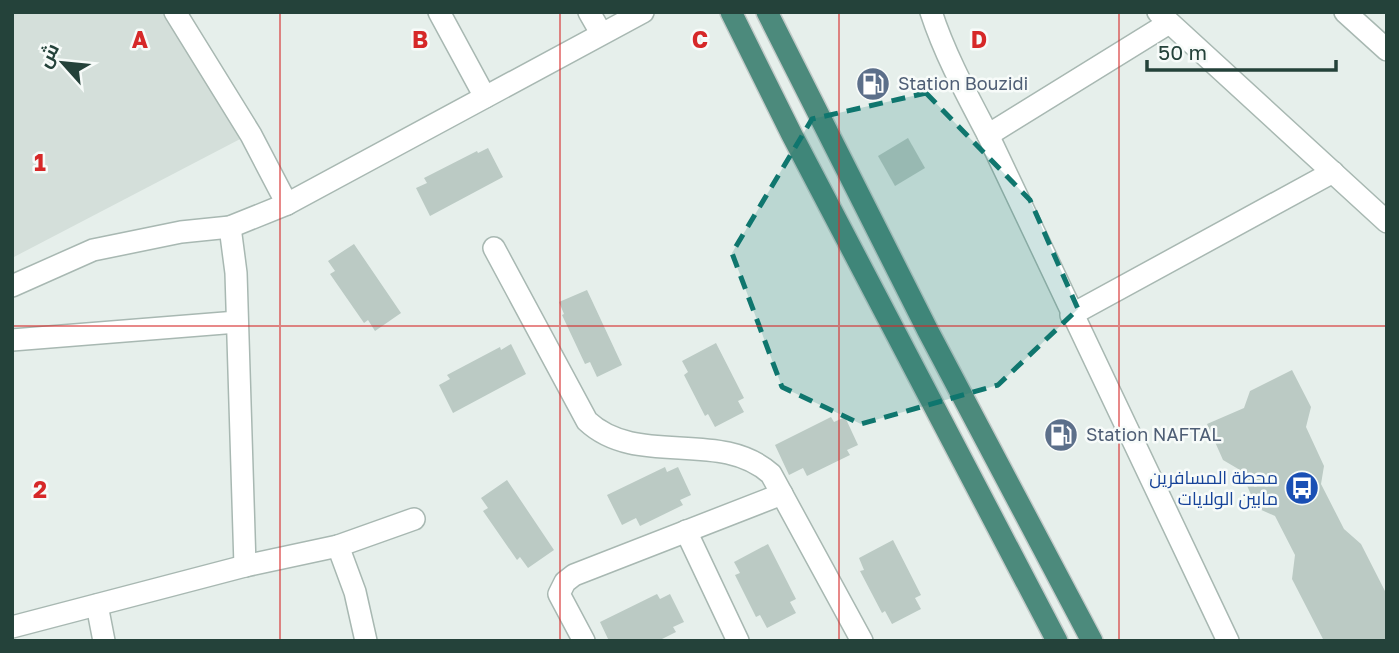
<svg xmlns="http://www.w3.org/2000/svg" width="1399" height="653" font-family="'Golos Text',Cairo,sans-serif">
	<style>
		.built { fill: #d4dfda }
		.building { fill: #bbcac4 }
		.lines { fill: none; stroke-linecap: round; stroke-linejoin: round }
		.minor-casing { stroke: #a8b8b2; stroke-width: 24 }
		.trunk-casing { stroke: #c2cac8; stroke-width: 24 }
		.minor { stroke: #fff; stroke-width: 21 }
		.trunk { stroke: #4c8a7c; stroke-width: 21 }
		.marked { fill: #0f766e; fill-opacity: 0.2; stroke: #0f766e; stroke-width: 5; stroke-dasharray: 14 9; stroke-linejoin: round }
		.grid { fill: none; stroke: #d62828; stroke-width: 2; stroke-opacity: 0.55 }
		.labels { text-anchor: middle; stroke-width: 5; stroke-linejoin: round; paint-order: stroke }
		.service-label { font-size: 18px; fill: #4e5e75; stroke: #f7fbf9; text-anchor: start }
		.transit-label { font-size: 18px; fill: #164399; stroke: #f7fbf9; text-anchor: end }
		.grid-label { font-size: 23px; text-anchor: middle; font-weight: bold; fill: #d62828; stroke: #f7fbf9; stroke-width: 5; stroke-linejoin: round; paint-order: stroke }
	</style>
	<rect width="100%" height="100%" fill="#e6efeb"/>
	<polygon class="built" points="12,12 162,12 244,137 12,258"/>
	<g class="building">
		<polygon points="908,138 925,168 895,186 878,156"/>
		<polygon points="488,148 503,177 430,216 416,188 427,183 424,178 477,151 478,153"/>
		<polygon points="354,244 401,313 375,331 368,320 364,323 330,274 335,271 328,261"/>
		<polygon points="587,290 622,365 597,377 590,362 585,364 562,315 564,314 559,302"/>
		<polygon points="716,343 744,398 738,401 744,412 715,427 708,414 705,416 684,375 688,372 682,361"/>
		<polygon points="511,344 526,374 453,413 439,385 450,379 447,375 500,347 501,350"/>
		<polygon points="1292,370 1311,407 1306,427 1324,466 1321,484 1344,529 1361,544 1387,595 1387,641 1324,641 1292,579 1295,555 1275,516 1257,508 1240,470 1223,460 1207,424 1244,408 1250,391"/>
		<polygon points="831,417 834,422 845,417 858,445 847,450 850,455 807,476 803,468 789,475 775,445"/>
		<polygon points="665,467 667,472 678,467 691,495 680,500 683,505 640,526 636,518 622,525 607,495"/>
		<polygon points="507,480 554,550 528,568 520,557 517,560 483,511 488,508 481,498"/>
		<polygon points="893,540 921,595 915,598 921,609 892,624 885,611 882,613 860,571 864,570 859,558"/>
		<polygon points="768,544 796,599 790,602 796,613 767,628 760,615 756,617 735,575 740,573 734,562"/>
		<polygon points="657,594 660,599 670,594 684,622 673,627 676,632 658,641 609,641 600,622"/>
	</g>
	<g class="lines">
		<g class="minor-casing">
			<g id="minor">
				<polyline points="175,12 251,135 287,204"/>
				<polyline points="439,12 485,97"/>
				<polyline points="589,12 601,33"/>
				<path d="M 931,12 C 945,55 967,95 988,135 L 1228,641"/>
				<polyline points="1158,12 1387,222"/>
				<polyline points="1345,12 1387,50"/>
				<polyline points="988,135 1169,23"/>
				<polyline points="230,227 236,273 245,566"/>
				<path d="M 494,248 L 587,421 C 637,468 720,428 771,474 L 862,641"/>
				<polyline points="12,286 93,250 181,232 230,227 287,204 643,12"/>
				<polyline points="1071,315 1333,172"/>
				<polyline points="12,340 237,322"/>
				<polyline points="686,531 738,641"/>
				<polyline points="338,546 414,519"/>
				<polyline points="97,605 104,641"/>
				<polyline points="12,627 245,566 338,546 355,592 366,641"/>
				<polyline points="584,641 559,594 565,582 574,575 782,494"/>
			</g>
		</g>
		<g class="trunk-casing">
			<g id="trunk">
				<polyline points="731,12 792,135 1057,641"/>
				<polyline points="767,12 928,331 1092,641"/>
			</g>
		</g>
		<use href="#minor" class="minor"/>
		<use href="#trunk" class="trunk"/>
	</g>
	<path class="marked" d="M 926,93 L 1030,200 L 1078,309 L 998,385 L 861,424 L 782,387 L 732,253 L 812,119 Z"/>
	<path class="grid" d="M 280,12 L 280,641M 560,12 L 560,641M 839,12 L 839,641M 1119,12 L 1119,641M 12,326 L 1387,326"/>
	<defs>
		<g id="fuel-disc" transform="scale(1.75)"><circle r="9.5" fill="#5c6f8a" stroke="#f7fbf9"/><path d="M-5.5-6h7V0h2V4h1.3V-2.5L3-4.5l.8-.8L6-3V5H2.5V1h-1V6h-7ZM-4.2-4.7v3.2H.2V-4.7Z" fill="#fff"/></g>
		<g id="bus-disc" transform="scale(1.75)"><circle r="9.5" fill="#1a4fb4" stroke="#f7fbf9"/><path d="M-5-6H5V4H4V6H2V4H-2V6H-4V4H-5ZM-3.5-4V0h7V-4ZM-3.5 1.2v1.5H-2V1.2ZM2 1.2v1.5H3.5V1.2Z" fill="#fff"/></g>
	</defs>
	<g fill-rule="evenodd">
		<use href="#fuel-disc" x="873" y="84"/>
		<use href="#fuel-disc" x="1061" y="435"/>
		<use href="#bus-disc" x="1302" y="488"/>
	</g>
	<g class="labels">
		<g class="service-label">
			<text x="898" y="90">Station Bouzidi</text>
			<text x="1086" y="441">Station NAFTAL</text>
		</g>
		<g class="transit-label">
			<text x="1278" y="484">محطة المسافرين<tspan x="1278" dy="21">مابين الولايات</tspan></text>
		</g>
	</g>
	<g class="grid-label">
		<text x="140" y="48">A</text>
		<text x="420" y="48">B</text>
		<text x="700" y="48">C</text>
		<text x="979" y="48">D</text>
		<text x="40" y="171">1</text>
		<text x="40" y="498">2</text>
	</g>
	<rect width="1399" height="653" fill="none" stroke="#24423a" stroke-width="28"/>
	<g transform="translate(63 63) rotate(297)" stroke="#f7fbf9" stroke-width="5" paint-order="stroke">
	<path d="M0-5L12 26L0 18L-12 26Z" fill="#24423a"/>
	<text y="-10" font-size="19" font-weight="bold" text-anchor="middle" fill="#24423a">ش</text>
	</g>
	<path d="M1147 60v10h189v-10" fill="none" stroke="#24423a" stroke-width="3.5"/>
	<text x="1158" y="60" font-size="21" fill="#24423a" stroke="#f7fbf9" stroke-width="5" paint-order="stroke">50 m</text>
</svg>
